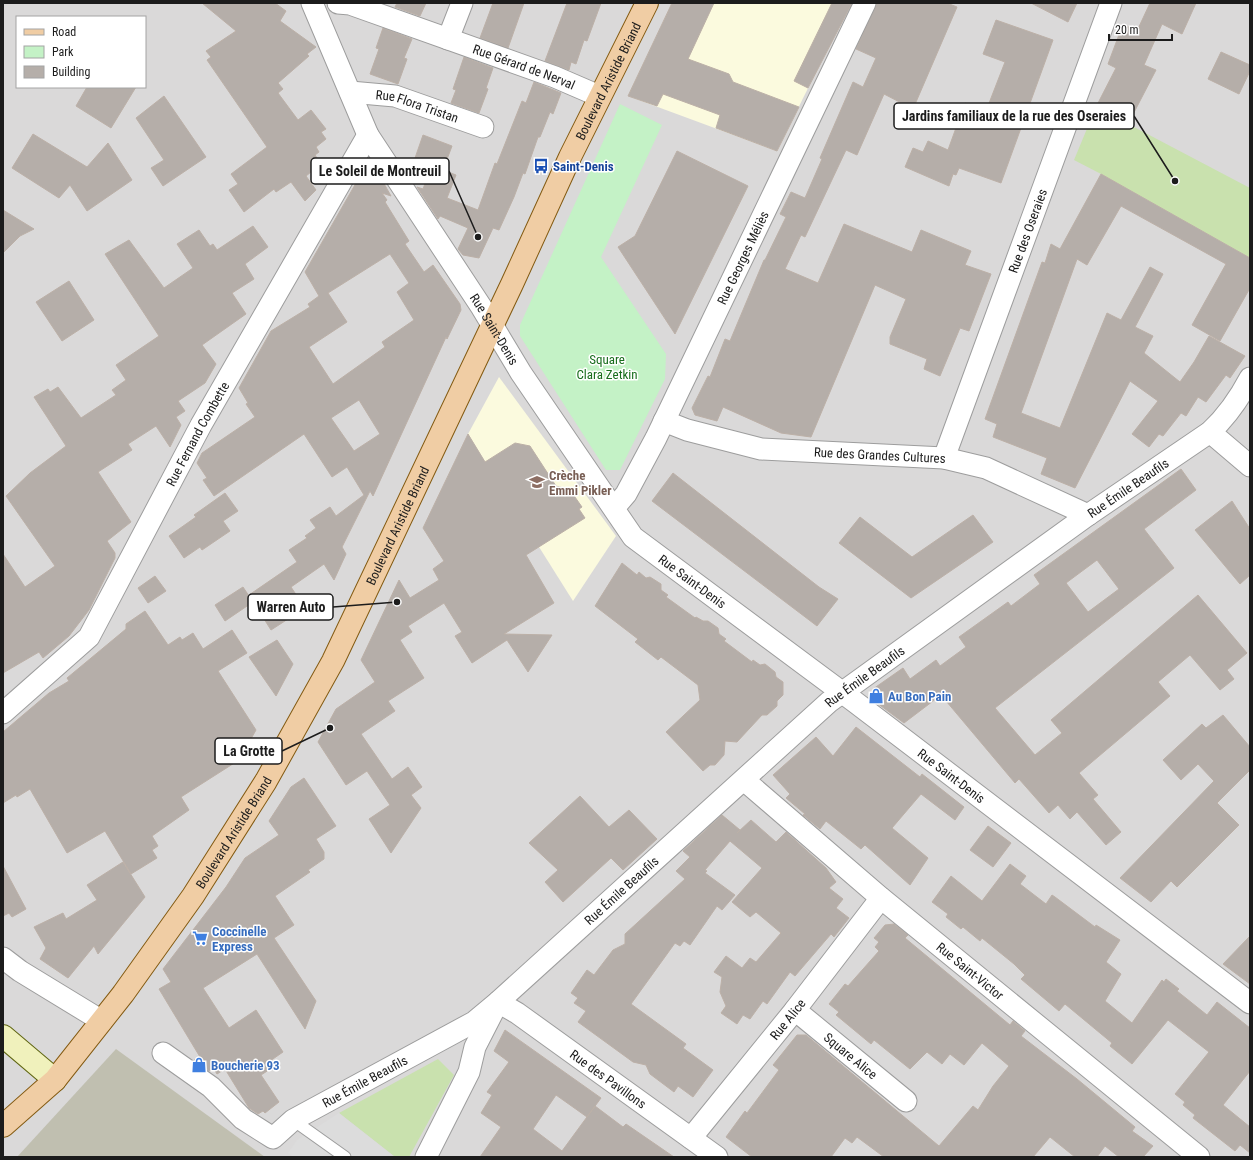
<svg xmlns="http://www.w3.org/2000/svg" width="1253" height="1160" font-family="'Roboto Condensed',sans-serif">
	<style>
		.residential { fill: #dad9d9; fill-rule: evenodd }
		.education { fill: #fbfade }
		.construction { fill: #c0bfb0 }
		.grass { fill: #c9e1ae }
		.park { fill: #c4f2c6 }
		.parking { fill: #dcdcdc }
		.building { fill: #b5aea9; stroke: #bcb0a7; fill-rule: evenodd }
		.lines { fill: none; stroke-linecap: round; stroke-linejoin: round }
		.lane-casing { stroke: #9d9d9d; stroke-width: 13 }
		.street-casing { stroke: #9d9d9d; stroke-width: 23 }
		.secondary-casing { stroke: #5f6511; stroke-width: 24 }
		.primary-casing { stroke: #835a11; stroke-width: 24 }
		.lane { stroke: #fff; stroke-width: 11 }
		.street { stroke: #fff; stroke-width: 21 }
		.secondary { stroke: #f0f1bc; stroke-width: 22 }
		.primary { stroke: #f0cda4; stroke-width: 22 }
		.labels { text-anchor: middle; stroke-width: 3; stroke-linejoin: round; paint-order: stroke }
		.street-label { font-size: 13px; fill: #1c1c1c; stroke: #fff }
		.transit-label { font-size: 13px; font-weight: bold; fill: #164399; stroke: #fff; text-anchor: start }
		.park-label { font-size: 13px; fill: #186d1c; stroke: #fff }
		.education-label { font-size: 13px; font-weight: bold; fill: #785e54; stroke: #fff; text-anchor: start }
		.shop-label { font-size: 13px; font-weight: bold; fill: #366cbe; stroke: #fff; text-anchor: start }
		.leader { fill: none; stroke: #1c1c1c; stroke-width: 1.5 }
		.callout-dot { fill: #1c1c1c; stroke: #fff; stroke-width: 1.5 }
		.callout { fill: #fff; stroke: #1c1c1c; stroke-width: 1.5 }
		.callout-label { font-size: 14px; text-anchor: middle; font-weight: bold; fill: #1c1c1c }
	</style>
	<rect width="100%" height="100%" fill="#ece9e3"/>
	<path class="residential" d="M 3,3 L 1250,3 L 1250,1157 L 3,1157 ZM 17,17 L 145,17 L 145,87 L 17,87 Z"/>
	<g class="education">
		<polygon points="672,3 850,3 777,151 628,96"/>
		<polygon points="499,377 616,536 573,601 468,434"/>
	</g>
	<polygon class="construction" points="116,1049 265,1157 17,1157"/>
	<g class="grass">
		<polygon points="1096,107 1250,188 1250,258 1101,174 1074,160"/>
		<polygon points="438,1059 454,1075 409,1157 395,1157 339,1113"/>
	</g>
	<polygon class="park" points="620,104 662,125 601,257 666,354 665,379 620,470 606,470 520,336 520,325"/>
	<polygon class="parking" points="339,1113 395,1157 293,1157 288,1153 297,1140"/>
	<g class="building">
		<polygon points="202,3 275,3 286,11 280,21 316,47 307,54 309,56 278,83 283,89 278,93 298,120 311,110 326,129 321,132 326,139 316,147 319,152 315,155 321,164 306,176 316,190 305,201 291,182 276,192 274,189 244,212 229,190 238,184 231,174 267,147 207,60 211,57 206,51 236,31"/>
		<polygon points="397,3 426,3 420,16 395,7"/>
		<polygon points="493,3 524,3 508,48 480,38"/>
		<polygon points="567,3 601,3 587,41 584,40 576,64 571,62 569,70 545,61"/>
		<polygon points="672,3 714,3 688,59 729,74 733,82 799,107 777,151 716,128 720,115 663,94 657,106 628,96"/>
		<polygon points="832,3 852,3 808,88 794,81"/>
		<polygon points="877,3 947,3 957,7 913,109 884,94 857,155 846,150 805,237 801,235 785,269 818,283 844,224 912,252 921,230 971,251 965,265 991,274 969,331 960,328 940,376 924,369 927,359 890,344 890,337 906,299 875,285 811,437 781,433 723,407 717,421 695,415 692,408 708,376 710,377 725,339 730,341 764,260 765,260 786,217 780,214 791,192 805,198 822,159 820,158 853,82 863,87 876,58 856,49"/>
		<polygon points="1031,3 1077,3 1068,22"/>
		<polygon points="1150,3 1196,3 1182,34 1162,24 1144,65 1156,70 1128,124 1096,107 1116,68 1108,64 1123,24 1137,31"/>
		<polygon points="996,20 1053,40 1001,183 959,168 956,175 953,174 949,186 905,167 913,148 923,152 928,141 948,150 965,103 986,111 1005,62 983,54"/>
		<polygon points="383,28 412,39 404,58 407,59 398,84 370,74 379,49 376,48"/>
		<polygon points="1221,52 1250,65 1250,71 1239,94 1208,79"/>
		<polygon points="464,57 493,68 486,88 488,89 479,113 451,103 456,90 453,89"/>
		<polygon points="534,82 561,93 553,114 550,112 540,137 538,137 525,174 523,173 514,197 499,230 493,228 479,258 463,255 458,249 468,228 440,216 438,219 417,187 423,189 431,167 414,161 423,135 452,146 443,170 456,175 447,198 478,210 495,163 497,164 522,101 526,103"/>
		<polygon points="87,87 136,87 111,128 76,106"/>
		<polygon points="164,96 206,157 163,186 151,168 164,160 136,118"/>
		<polygon points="33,134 87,167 108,143 132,180 87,211 70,185 59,198 12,168"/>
		<polygon points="677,151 748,186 675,334 618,247 635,236"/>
		<path d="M 365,168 L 367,173 L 378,173 L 391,196 L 382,193 L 387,200 L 385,202 L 409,241 L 405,244 L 424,272 L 433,265 L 460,304 L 461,310 L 447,339 L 446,337 L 373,496 L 370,491 L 342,547 L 346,554 L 334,580 L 324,564 L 291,587 L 305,608 L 271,630 L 249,595 L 297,562 L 289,550 L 307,538 L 305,536 L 316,528 L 310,520 L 330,507 L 336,516 L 364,495 L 347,467 L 332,477 L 304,434 L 214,496 L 203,480 L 207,478 L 197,463 L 202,453 L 255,417 L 246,404 L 248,403 L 239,388 L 271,331 L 310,307 L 308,304 L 319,296 L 305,272 L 356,183 L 355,182 L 360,172 ZM 390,254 L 409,283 L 397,292 L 414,320 L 382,342 L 385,347 L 333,384 L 309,347 L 347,322 L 328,293 ZM 359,400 L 380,434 L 354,451 L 331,418 Z"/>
		<polygon points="1101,174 1250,258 1250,288 1220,341 1192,325 1226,264 1121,206 1087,265 1077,259 1021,413 1060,428 1107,313 1121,320 1150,267 1163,274 1135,327 1153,336 1144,353 1180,382 1194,362 1209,336 1245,356 1230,378 1226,375 1206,402 1198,397 1186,416 1181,413 1163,436 1159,434 1149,447 1132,434 1158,401 1130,381 1075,488 1041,474 1047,458 993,437 997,424 985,419 1042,262 1045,263 1051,244 1060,249"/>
		<polygon points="3,210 34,229 20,236 3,253"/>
		<polygon points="253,226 268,247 245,264 254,279 232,293 246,314 202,345 216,364 205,383 178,401 185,411 176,417 181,425 170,447 156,426 128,444 132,450 98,472 131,522 107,541 115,553 115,558 89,610 69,636 43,658 39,652 3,673 3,554 25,587 55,566 6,496 30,473 66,446 34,397 48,389 50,392 58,387 81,418 116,395 112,390 126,380 116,365 159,336 105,254 129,240 164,288 193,268 177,244 199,230 210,246 213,244 217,250"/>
		<polygon points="69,281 94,320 62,341 36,302"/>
		<polygon points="468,434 485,462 515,443 530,446 556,486 570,490 582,507 579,509 585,518 526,555 554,603 504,634 552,635 528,672 507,640 472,663 455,636 462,632 444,603 408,626 412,632 400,640 424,678 388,701 395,711 361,734 392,779 408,767 422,787 411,795 421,808 391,853 369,819 390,805 367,771 346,785 318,742 336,709 375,682 361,660 399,580 410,598 439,580 433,569 444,561 423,528"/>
		<path d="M 1181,469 L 1196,490 L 1144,529 L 1174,568 L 995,708 L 1035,755 L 1062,733 L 1051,720 L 1198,595 L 1247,653 L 1227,670 L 1234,679 L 1220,690 L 1190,655 L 1158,682 L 1170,696 L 1079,773 L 1098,795 L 1093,799 L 1121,832 L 1106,845 L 1077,812 L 1070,819 L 1058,805 L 1049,813 L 1019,779 L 1015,783 L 941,695 L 904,723 L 873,700 L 873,689 L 903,668 L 910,679 L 936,660 L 940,666 L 966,647 L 959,637 L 1008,602 L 1011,606 L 1040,584 L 1034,575 ZM 1097,560 L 1119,589 L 1088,612 L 1066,583 Z"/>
		<polygon points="673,473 819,587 838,599 817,626 652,501"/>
		<polygon points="225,493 238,511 223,521 230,531 202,550 200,547 184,558 169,536 196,517 194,515"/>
		<polygon points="1232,501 1250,529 1250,575 1240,584 1195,530"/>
		<polygon points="973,515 993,542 911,598 839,543 860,517 912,557"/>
		<polygon points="622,563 637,575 639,572 646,578 650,577 661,584 661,590 668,595 666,597 695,618 696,617 703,621 708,621 718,628 719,634 726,639 724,641 752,662 753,660 760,665 765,664 775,672 776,677 783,682 783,695 777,701 777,706 767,715 762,715 737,742 725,741 724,755 715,765 710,765 703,771 666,732 700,700 698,685 661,657 658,660 635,642 638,639 595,606"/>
		<polygon points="155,576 166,591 148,603 138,588"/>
		<polygon points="243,587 253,602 225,621 215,605"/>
		<polygon points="145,611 168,645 180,637 182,640 193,633 203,649 232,630 247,653 218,671 256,730 239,760 181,797 189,810 152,836 158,846 152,850 157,858 131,874 105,831 67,853 30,789 17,797 16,795 3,803 3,732 49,693 69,681 67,678 126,629 126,624"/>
		<polygon points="277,640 293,664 276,696 249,657"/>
		<polygon points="1223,715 1250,747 1250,770 1217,803 1239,825 1177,887 1171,881 1151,902 1120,878 1214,781 1198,764 1181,780 1163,760 1202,724 1206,728"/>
		<polygon points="856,727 920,777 922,774 964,807 955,820 921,794 892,828 928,858 910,885 865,845 861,849 826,821 820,829 803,815 805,814 786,798 790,794 773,775 816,737 833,756"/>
		<polygon points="304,778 336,826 316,839 324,852 324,859 308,870 310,872 275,896 294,925 274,938 316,1001 305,1029 257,954 203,988 229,1028 256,1010 283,1052 270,1061 275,1066 261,1075 279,1102 265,1113 263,1111 258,1114 249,1108 225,1069 217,1074 214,1069 209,1071 194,1060 200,1057 159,989 171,982 163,969 226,887 245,858 279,835 269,821 291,787"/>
		<polygon points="580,796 609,827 629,810 657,839 623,870 611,858 563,902 545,882 558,870 529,843"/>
		<polygon points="722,815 740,830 737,833 751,820 776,842 786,832 826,868 836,882 829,888 843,899 836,908 849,918 834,937 831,934 795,976 790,972 767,1004 763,1001 750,1019 743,1015 737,1024 721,1013 726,1006 720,992 722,977 714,972 726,956 742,968 750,958 756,962 781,933 756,912 750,917 732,902 762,868 730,841 705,870 707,871 705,873 735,895 722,910 717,906 690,945 684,941 680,946 675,943 631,1004 686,1044 683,1048 713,1070 693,1097 678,1086 674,1092 650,1074 646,1065 633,1062 578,1022 586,1011 574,1003 578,998 571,993 587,970 594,975 613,950 625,944 625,934 685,879 676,871 690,857 683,851"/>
		<polygon points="988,826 1011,843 993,867 970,850"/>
		<polygon points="123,862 145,897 98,954 94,946 68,978 40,959 46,948 34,927 63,913 66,919 97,900 87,885"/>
		<polygon points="1010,864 1026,876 1020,884 1046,904 1052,895 1055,897 1095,927 1096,925 1120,940 1106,962 1121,974 1105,1001 1132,1023 1162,980 1164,982 1166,979 1179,989 1177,991 1207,1015 1217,1002 1250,1028 1250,1071 1223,1105 1250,1127 1250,1153 1240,1145 1235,1151 1193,1118 1195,1115 1183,1105 1185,1102 1175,1094 1209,1052 1168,1020 1132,1064 1110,1046 1112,1043 1065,1004 1059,1011 1021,979 1025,975 1014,964 982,938 980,941 963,927 961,929 946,917 948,914 932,902 951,876 982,901"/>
		<polygon points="3,866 26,909 12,917 9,913 3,916"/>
		<polygon points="894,924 908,935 905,938 1010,1025 1013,1021 1025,1031 1021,1036 1077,1079 1135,1127 1132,1131 1153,1146 1143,1157 1119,1157 1105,1146 1097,1157 1075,1157 1050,1137 1033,1157 884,1157 857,1137 852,1143 845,1138 831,1157 752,1157 726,1137 745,1111 747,1113 779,1070 773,1065 797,1035 806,1035 939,1146 973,1106 978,1110 993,1086 1009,1066 982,1043 964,1065 950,1054 942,1064 927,1052 910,1069 874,1040 871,1044 836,1015 839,1012 829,1004 845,984 848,986 879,951 875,947 879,942 874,938 885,925"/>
		<polygon points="1250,936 1250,984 1223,964"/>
		<polygon points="505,1030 601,1098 587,1117 556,1095 533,1129 562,1151 595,1106 623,1127 626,1124 674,1157 480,1157 501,1127 481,1113 492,1095 487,1092 509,1062 494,1051"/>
	</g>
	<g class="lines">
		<g class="lane-casing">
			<polyline id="lane" points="293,1120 345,1157"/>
		</g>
		<g class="street-casing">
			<g id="street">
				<path id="s1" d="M 312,3 L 368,135 L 482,308 L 521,373 L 633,537 L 855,702 L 1250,1003"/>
				<path id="s2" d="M 338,3 L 350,4 L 555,77 L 599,96"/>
				<polyline points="448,39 462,3"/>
				<path id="s3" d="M 350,92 L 395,96 L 483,127"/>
				<path id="s4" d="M 664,421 L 687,430 L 761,449 L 944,458 L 986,468 L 1088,515"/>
				<polyline points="1210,432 1250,466"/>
				<path id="s5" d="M 944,458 L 1111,3"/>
				<path id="s6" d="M 614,508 L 626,494 L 656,438 L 865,3"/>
				<path id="s7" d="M 3,713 L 89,637 L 201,425 L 368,135"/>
				<path id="s8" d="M 744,780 L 881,898 L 1199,1157"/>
				<polyline points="3,958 20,971 102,1021"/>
				<path id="s9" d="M 795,1010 L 906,1101"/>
				<path id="s10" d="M 163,1053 L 211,1087 L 243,1119 L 273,1138 L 293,1120 L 474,1022 L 498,1002 L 829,702 L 1088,515 L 1210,432 C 1227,416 1239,399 1250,378"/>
				<path id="s11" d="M 691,1138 L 795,1010 L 881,898"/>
				<path id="s12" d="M 426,1157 L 469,1072 L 475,1047 L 498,1002 L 517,1013 L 717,1157"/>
			</g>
		</g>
		<g class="secondary-casing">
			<polyline id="secondary" points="3,1036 55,1080"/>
		</g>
		<g class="primary-casing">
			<g id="primary">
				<path id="s13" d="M 3,1126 L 55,1080 L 123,994 L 193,896 L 266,781 L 333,661 L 512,284 L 570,157 L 647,3"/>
			</g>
		</g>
		<use href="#lane" class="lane"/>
		<use href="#street" class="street"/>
		<use href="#secondary" class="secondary"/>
		<use href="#primary" class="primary"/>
	</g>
	<defs>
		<g id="bus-bare" transform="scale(1.2)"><path d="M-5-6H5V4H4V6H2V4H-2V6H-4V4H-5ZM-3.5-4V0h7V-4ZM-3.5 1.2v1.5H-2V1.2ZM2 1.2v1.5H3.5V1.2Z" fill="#1a4fb4" stroke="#fff" stroke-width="2.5" paint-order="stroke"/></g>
		<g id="school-bare" transform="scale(1.2)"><path d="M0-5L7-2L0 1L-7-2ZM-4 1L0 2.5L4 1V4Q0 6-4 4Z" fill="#8d6e63" stroke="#fff" stroke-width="2.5" paint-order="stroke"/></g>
		<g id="shop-bare" transform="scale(1.2)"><path d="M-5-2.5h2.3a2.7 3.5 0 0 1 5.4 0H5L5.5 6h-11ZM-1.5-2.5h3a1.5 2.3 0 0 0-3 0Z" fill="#3f7fe0" stroke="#fff" stroke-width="2.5" paint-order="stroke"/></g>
		<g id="supermarket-bare" transform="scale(1.2)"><path d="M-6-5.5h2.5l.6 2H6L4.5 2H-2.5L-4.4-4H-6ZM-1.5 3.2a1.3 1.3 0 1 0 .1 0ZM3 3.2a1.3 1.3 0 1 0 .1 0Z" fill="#3f7fe0" stroke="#fff" stroke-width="2.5" paint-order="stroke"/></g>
	</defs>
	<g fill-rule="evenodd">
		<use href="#bus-bare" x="541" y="166"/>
		<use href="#school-bare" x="537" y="482"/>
		<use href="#shop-bare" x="876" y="696"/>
		<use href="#supermarket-bare" x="200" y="938"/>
		<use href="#shop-bare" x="199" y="1065"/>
	</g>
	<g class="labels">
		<g class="street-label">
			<text dy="5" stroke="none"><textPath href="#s2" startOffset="197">Rue Gérard de Nerval</textPath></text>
			<text dy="5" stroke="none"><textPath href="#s13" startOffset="1215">Boulevard Aristide Briand</textPath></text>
			<text dy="5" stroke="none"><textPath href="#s3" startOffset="69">Rue Flora Tristan</textPath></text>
			<text dy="5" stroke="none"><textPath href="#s5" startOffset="242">Rue des Oseraies</textPath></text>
			<text dy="5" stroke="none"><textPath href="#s6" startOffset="282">Rue Georges Méliès</textPath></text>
			<text dy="5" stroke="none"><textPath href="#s1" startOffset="375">Rue Saint-Denis</textPath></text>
			<text dy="5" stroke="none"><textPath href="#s7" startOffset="345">Rue Fernand Combette</textPath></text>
			<text dy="5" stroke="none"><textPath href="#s4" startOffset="220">Rue des Grandes Cultures</textPath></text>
			<text dy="5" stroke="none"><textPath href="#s10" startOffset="1218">Rue Émile Beaufils</textPath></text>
			<text dy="5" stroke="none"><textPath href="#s13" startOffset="723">Boulevard Aristide Briand</textPath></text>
			<text dy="5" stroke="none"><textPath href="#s1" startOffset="699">Rue Saint-Denis</textPath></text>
			<text dy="5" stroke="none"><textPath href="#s10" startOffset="894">Rue Émile Beaufils</textPath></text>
			<text dy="5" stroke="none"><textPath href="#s1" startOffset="1023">Rue Saint-Denis</textPath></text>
			<text dy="5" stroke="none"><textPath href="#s13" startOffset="375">Boulevard Aristide Briand</textPath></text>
			<text dy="5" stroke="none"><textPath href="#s10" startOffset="570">Rue Émile Beaufils</textPath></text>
			<text dy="5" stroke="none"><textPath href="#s8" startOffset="296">Rue Saint-Victor</textPath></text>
			<text dy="5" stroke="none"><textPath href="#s11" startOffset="153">Rue Alice</textPath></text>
			<text dy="5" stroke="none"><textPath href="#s9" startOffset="72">Square Alice</textPath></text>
			<text dy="5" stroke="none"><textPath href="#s12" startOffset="306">Rue des Pavillons</textPath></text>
			<text dy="5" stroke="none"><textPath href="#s10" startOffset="248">Rue Émile Beaufils</textPath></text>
		</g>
		<g class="transit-label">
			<text x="553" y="171">Saint-Denis</text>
		</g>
		<g class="park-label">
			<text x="607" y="364">Square<tspan x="607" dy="15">Clara Zetkin</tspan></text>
		</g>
		<g class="education-label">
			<text x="549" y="480">Crèche<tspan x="549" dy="15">Emmi Pikler</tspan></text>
		</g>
		<g class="shop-label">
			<text x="888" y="701">Au Bon Pain</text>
			<text x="212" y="936">Coccinelle<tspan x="212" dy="15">Express</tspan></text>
			<text x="211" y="1070">Boucherie 93</text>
		</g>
	</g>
	<path class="leader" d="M1175 181L1134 116M478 237L449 171M397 602L333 607M330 728L282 751"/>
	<g class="callout-dot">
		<circle cx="1175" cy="181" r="4"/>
		<circle cx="478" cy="237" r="4"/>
		<circle cx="397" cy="602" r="4"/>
		<circle cx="330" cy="728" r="4"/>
	</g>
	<g class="callout">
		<rect x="894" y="103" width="240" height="26" rx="4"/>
		<rect x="311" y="158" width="138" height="26" rx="4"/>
		<rect x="248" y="594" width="85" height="26" rx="4"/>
		<rect x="215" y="738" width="67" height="26" rx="4"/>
	</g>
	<g class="callout-label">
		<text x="1014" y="121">Jardins familiaux de la rue des Oseraies</text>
		<text x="380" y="176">Le Soleil de Montreuil</text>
		<text x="291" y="612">Warren Auto</text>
		<text x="249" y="756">La Grotte</text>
	</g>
	<rect width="1253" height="1160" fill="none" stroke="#1c1c1c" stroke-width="8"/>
	<rect x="16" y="16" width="130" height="72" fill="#ffffff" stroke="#a4a4a4"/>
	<rect x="24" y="29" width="20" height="6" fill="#f0cda4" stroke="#a4a4a4"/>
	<text x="52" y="36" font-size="12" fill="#1c1c1c">Road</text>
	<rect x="24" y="46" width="20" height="12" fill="#c4f2c6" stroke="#a4a4a4"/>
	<text x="52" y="56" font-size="12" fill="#1c1c1c">Park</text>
	<rect x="24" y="66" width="20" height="12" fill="#b5aea9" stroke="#a4a4a4"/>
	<text x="52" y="76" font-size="12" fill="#1c1c1c">Building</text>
	<path d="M1109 34v6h63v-6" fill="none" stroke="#1c1c1c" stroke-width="2"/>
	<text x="1115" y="34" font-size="12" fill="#1c1c1c" stroke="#ffffff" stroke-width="3" paint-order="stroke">20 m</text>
</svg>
